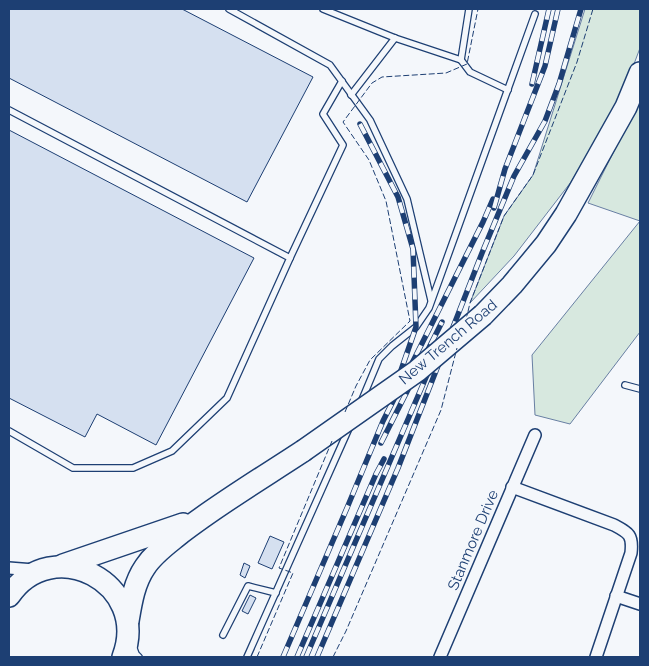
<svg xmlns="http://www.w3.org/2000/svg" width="649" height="666" font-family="Raleway,sans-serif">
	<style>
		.green { fill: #d7e8df; stroke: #687fa3 }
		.building { fill: #d5e0f0; stroke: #1d3f73 }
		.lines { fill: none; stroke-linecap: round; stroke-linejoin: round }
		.lane-casing { stroke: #1d3f73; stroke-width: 8 }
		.street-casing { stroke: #1d3f73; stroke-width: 14 }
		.highway-casing { stroke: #1d3f73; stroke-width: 24 }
		.lane { stroke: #f4f7fb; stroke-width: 5.5 }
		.street { stroke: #f4f7fb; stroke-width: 11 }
		.highway { stroke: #f4f7fb; stroke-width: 21 }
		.rail-casing { stroke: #1d3f73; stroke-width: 5.5 }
		.rail { stroke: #f4f7fb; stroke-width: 4; stroke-dasharray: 11; stroke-linecap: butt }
		.highway-bridge-casing { stroke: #1d3f73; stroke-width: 24; stroke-linecap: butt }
		.highway-bridge { stroke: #f4f7fb; stroke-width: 21 }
		.fence { stroke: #1d3f73; stroke-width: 1; stroke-dasharray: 6 2.5; stroke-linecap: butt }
		.labels { text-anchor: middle; stroke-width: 4; stroke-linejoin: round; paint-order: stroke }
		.street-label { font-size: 15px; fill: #1d3f73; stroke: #f4f7fb }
	</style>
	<rect width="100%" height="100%" fill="#f4f7fb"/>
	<g class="green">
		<polygon points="585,9 640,9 640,48 622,96 571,182 514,256 470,303 504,216 533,175"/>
		<polygon points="640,99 640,332 570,424 535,415 532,355 640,221 588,203"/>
	</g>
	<g class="building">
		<polygon points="9,9 182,9 313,77 247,202 9,78"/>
		<polygon points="9,130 254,258 156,445 97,414 85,437 9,398"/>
		<polygon points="270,536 284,542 272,569 258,563"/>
		<polygon points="244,563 250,566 245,578 240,575"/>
		<polygon points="250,595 256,598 248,614 242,611"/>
	</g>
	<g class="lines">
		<g class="lane-casing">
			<g id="lane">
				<polyline points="229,9 330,65 370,120 407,199 431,300"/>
				<polyline points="323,9 395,38 461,60 470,72 508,90"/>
				<polyline points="461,60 469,9"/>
				<polyline points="351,95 395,38"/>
				<polyline points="9,110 290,258 227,398 172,451 133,468 73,468 9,431"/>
				<polyline points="290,258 343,145 323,114 342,81"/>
				<polyline points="625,385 640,389"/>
				<polyline points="361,402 379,359 392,346 416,327 429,308 535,14"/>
				<polyline points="223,635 248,586 276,593"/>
				<polyline points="133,646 136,654 139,657"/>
				<polyline points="247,657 350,426"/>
			</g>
		</g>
		<g class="street-casing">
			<g id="street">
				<path d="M 512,487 L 614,525 C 629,533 633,535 631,553 L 596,657"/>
				<polyline points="9,568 34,570"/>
				<polyline points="616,596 640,604"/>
				<polyline points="440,657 535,435"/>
			</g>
		</g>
		<g class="highway-casing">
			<g id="highway">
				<polyline points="483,315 512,285 546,244 566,214 626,107 640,73"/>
				<polyline points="63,565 183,524"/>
				<path d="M 9,596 C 52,532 151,583 123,657"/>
				<path d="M 128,621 C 131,603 134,583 145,567 C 154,553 169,543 181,533 C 220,503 262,478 303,451"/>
			</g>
		</g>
		<use href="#lane" class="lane"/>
		<use href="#street" class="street"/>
		<use href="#highway" class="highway"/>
		<g class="rail-casing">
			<g id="rail">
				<polyline points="532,84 549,9"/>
				<polyline points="360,124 398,197 413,249 416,327 398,379"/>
				<polyline points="494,208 505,169 545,66 558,9"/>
				<polyline points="381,443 442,322"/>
				<polyline points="283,657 347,508 383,421 483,222 493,199"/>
				<polyline points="297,657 376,474 384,459"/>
				<polyline points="306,657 427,375"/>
				<polyline points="317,657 398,468 482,253 514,176 545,121 559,84 581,9"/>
			</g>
		</g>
		<use href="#rail" class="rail"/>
		<g class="highway-bridge-casing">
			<polyline id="highway-bridge" points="303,451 417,371 483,315"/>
		</g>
		<use href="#highway-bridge" class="highway-bridge"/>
		<g class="fence">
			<polyline points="466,320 470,303 504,216 533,175 577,62 593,9"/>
			<polyline points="345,412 356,386 370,360 410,321 386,201 369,160 343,122 372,83 382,77 446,73 467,64 478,9"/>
			<polyline points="257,657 293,573 279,568 332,441"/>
			<polyline points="333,657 346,631 441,410 457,348"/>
		</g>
	</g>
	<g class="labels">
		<g class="street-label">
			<text transform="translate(448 342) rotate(-40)" y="5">New Trench Road</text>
			<text transform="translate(473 540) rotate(-67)" y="5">Stanmore Drive</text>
		</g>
	</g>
	<rect width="649" height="666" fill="none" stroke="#1d3f73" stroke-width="20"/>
</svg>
